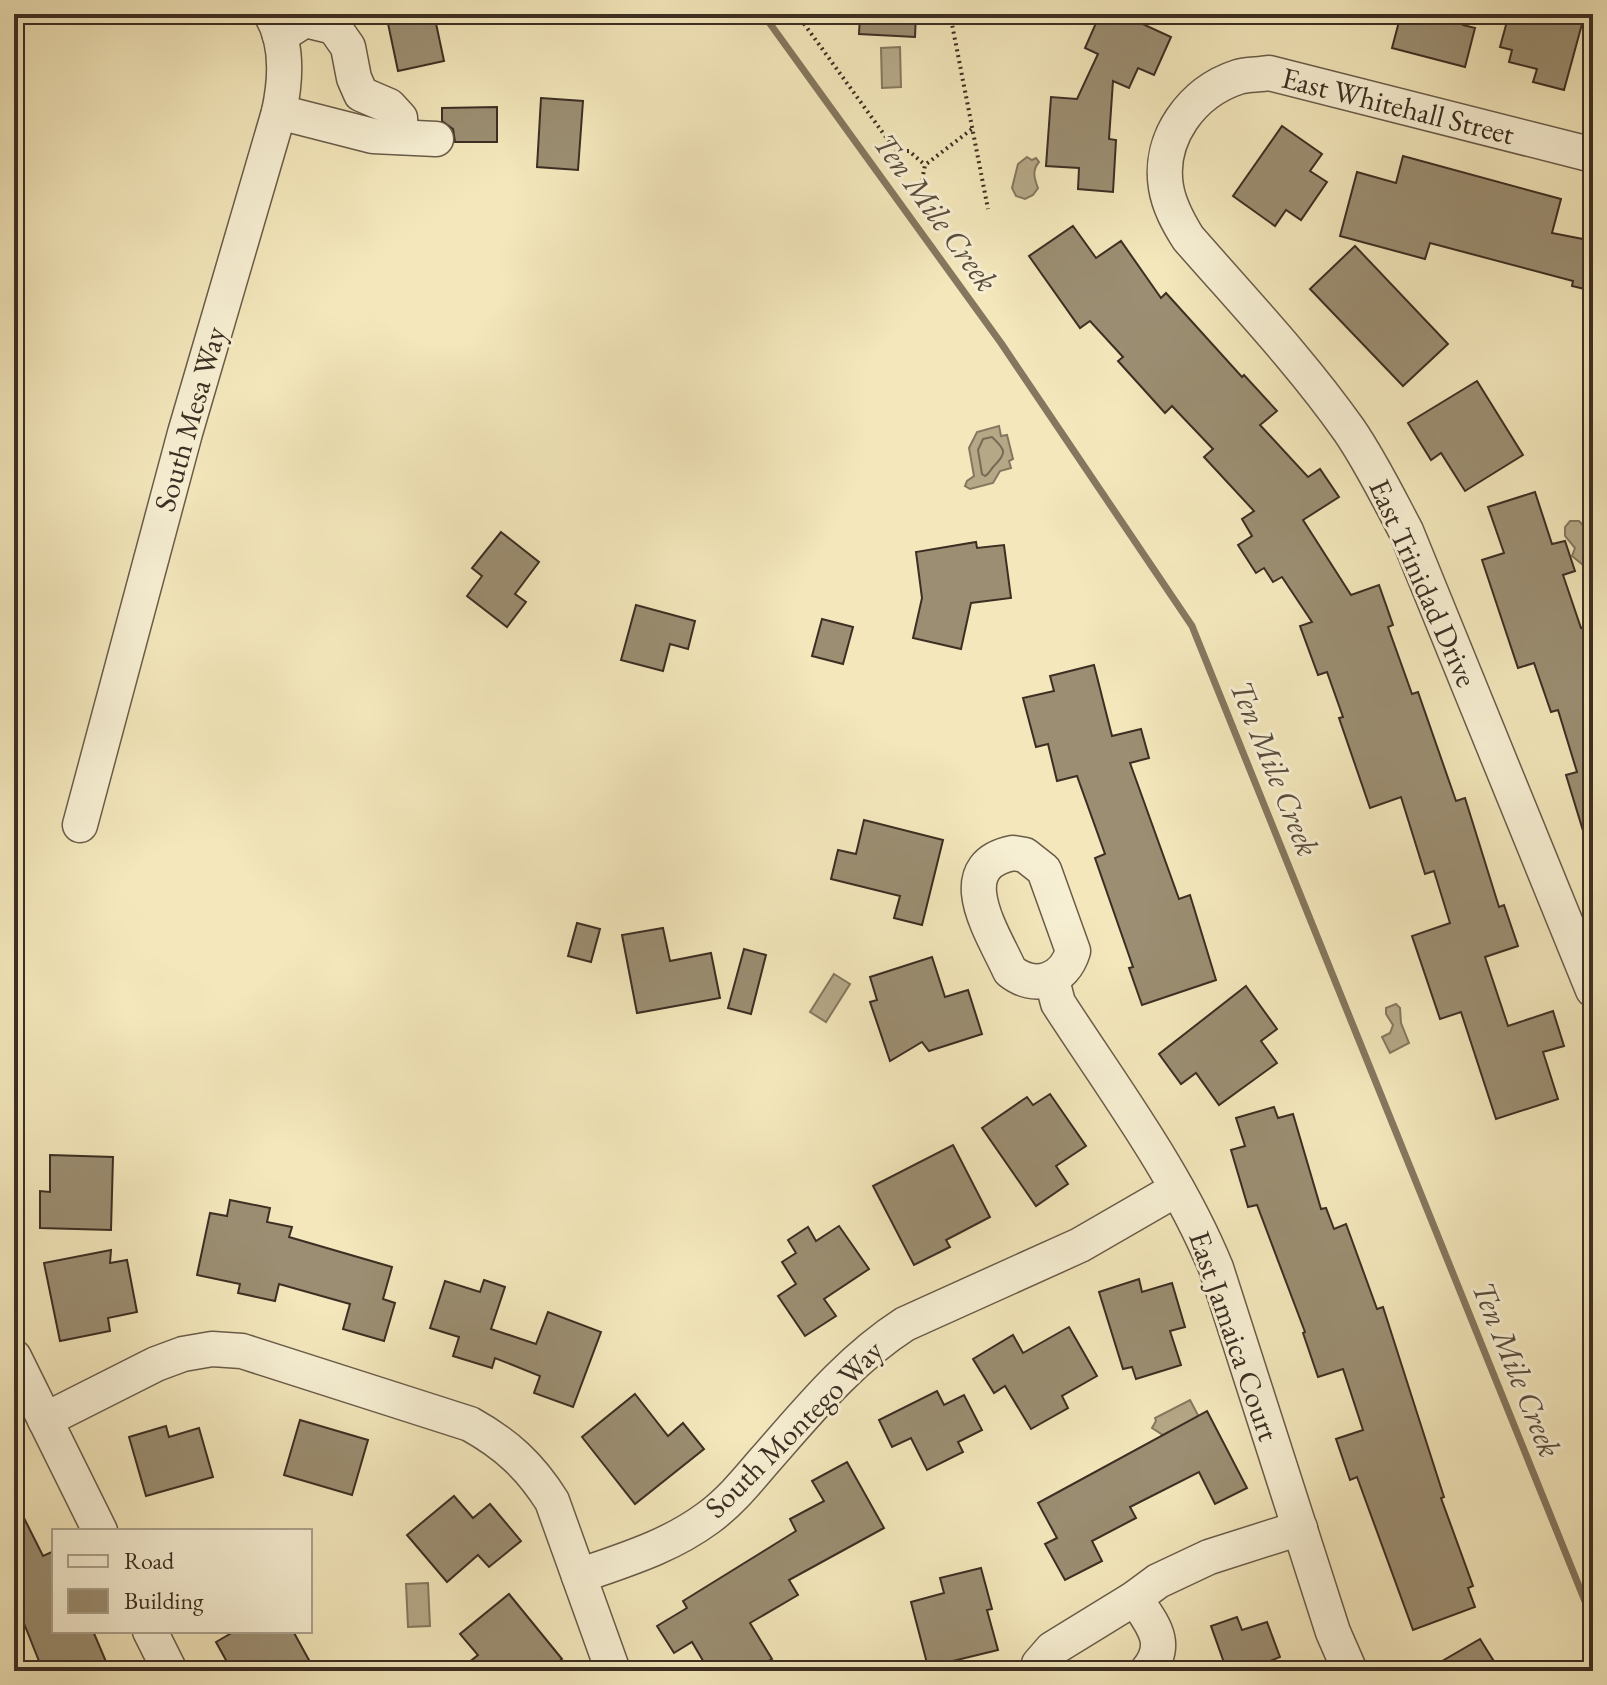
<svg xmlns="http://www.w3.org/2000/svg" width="1607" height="1685" font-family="'EB Garamond',serif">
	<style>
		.water { fill: #b5a887; stroke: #85775f; stroke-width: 2 }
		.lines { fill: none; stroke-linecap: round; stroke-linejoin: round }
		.shore { stroke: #786b55; stroke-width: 2 }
		.stream { stroke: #85775f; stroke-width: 7 }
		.building { fill: #9b8e72; stroke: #3c2e23; stroke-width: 2 }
		.minor-casing { stroke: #6a5c49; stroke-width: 37 }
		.path { stroke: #3c2e23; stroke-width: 4; stroke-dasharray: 2 4; stroke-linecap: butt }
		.minor { stroke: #f7efd3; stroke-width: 34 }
		.labels { text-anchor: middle; stroke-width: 6; stroke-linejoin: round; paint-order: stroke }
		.street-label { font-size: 30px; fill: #3c2e23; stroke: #f7efd3 }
		.water-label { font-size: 32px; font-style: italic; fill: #5a4c3c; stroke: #f7efd3 }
	</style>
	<rect width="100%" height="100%" fill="#f3e7bb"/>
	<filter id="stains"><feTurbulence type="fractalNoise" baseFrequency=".0025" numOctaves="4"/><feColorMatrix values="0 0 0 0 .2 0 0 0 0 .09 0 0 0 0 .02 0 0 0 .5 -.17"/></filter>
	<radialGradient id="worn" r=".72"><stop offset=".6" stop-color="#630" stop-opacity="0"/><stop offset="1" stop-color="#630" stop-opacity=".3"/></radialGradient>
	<g class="water">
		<polygon points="900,47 901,87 882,88 881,48"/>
		<path d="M 1027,157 L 1032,160 L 1036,158 L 1039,162 C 1032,170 1034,178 1038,188 L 1033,195 L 1025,199 L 1016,196 L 1012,188 L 1018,164 Z"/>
		<polygon points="999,426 1001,436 1007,435 1013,459 1009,461 1011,468 1000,471 993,483 970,489 965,486 967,481 974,476 969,448 977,432"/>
		<path d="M 1570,521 L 1579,521 C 1589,531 1595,548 1591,561 L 1583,565 L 1572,556 L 1575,548 L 1565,536 L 1565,527 Z"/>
		<polygon points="834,974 850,984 826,1022 810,1012"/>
		<polygon points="1396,1004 1400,1008 1401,1023 1409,1043 1390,1053 1382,1037 1390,1033 1393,1025 1386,1014 1386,1008"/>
		<polygon points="1190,1400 1199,1417 1163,1435 1152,1428 1156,1421 1155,1418"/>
		<polygon points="428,1583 430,1626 408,1627 406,1584"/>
	</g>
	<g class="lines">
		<path class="shore" d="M 992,437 C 1006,450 1007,453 994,466 C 991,469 989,474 985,476 L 982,474 L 978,450 L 983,439 Z"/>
		<polyline class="stream" points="763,14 1001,343 1192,626 1593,1621"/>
	</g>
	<g class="building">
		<polygon points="386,14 434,14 444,61 398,71"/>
		<polygon points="860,14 916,14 915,37 859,34"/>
		<polygon points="1100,14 1121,14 1171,37 1154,75 1138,68 1129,88 1113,81 1109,139 1116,140 1113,192 1078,189 1079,168 1046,166 1051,97 1077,99 1098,54 1085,48"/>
		<polygon points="1401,14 1466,14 1463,25 1475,28 1465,67 1392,48"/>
		<polygon points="1509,14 1544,14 1582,24 1564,90 1533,82 1537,69 1509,62 1512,50 1500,47"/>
		<polygon points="541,98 583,101 578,170 537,167"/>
		<polygon points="497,107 497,142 455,142 453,129 442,121 442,108"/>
		<polygon points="1282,126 1322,154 1310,171 1327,182 1301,220 1286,210 1275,226 1233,196"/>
		<polygon points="1403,156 1561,199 1552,233 1583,239 1585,231 1593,232 1593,291 1572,286 1573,281 1430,243 1425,259 1340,236 1357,172 1396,183"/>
		<polygon points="1073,226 1096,258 1121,241 1161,298 1166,293 1242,377 1244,375 1277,411 1260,425 1308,477 1320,469 1339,497 1303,520 1351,595 1379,585 1393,625 1388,627 1412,694 1418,692 1456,801 1465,798 1499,907 1504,905 1518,946 1485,957 1508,1026 1553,1011 1564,1046 1543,1052 1558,1099 1496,1119 1461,1012 1440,1019 1412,936 1450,923 1434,871 1425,874 1401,797 1370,808 1339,718 1343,717 1327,672 1318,675 1300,626 1312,622 1282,577 1273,582 1264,568 1256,573 1238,545 1252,536 1242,519 1254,511 1204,457 1213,449 1172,406 1165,413 1118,361 1123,357 1090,321 1080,328 1029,256"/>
		<polygon points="1355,246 1448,344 1403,386 1310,289"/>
		<polygon points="1477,381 1523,455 1465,491 1441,453 1431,460 1408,423"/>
		<polygon points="1535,492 1552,544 1565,541 1575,571 1563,575 1581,628 1593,624 1593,846 1588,847 1566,775 1577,772 1558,710 1551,712 1534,663 1518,668 1482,560 1504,553 1488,507"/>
		<polygon points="501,532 539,562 515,594 526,602 507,627 467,596 482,576 472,568"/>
		<polygon points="976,542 977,548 1004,545 1011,598 971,603 961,649 913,638 922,598 916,552"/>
		<polygon points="636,605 695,621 688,649 670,644 663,671 621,660"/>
		<polygon points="822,619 853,627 843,664 812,656"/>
		<polygon points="1094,665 1112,736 1141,729 1149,758 1130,763 1179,899 1190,895 1216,980 1142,1005 1129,968 1133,967 1095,858 1105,854 1077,776 1057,781 1048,744 1036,747 1023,698 1054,691 1050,676"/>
		<polygon points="864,820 943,840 922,925 894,918 900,896 831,879 838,850 856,854"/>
		<polygon points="577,923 600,929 591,962 568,956"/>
		<polygon points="663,928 670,961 711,953 720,998 637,1013 622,935"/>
		<polygon points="744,949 766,955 751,1014 728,1008"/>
		<polygon points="932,957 945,997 968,990 982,1034 929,1051 922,1042 890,1061 870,1002 877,1000 870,977"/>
		<polygon points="1246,986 1277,1029 1261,1041 1277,1063 1219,1105 1196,1073 1181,1084 1159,1054"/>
		<polygon points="1050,1094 1086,1146 1056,1166 1068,1184 1036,1206 982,1128 1027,1097 1033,1105"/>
		<polygon points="1274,1107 1278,1118 1293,1114 1321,1209 1326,1208 1334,1229 1346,1224 1377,1309 1383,1307 1444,1497 1441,1498 1473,1586 1468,1588 1475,1607 1413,1630 1357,1477 1350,1480 1336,1439 1363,1430 1343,1369 1318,1377 1303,1333 1305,1332 1257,1205 1248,1207 1231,1150 1245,1146 1236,1118"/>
		<polygon points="953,1145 990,1217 946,1240 950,1247 914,1265 873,1186"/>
		<polygon points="50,1155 113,1157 111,1230 40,1228 40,1191 50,1192"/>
		<polygon points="230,1200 270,1208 267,1222 292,1227 289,1237 392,1267 383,1299 395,1303 384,1341 343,1329 350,1304 279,1284 275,1301 238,1293 240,1284 197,1275 210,1213 227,1216"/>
		<polygon points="839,1226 869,1269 824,1299 836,1316 805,1336 778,1296 796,1284 782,1262 796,1253 788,1240 808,1227 816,1241"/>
		<polygon points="111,1250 110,1263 127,1260 137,1312 108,1318 110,1331 60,1341 44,1263"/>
		<polygon points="1139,1279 1142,1292 1172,1283 1185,1327 1170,1331 1181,1365 1136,1379 1132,1367 1123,1369 1099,1292"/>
		<polygon points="484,1280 505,1287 491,1329 536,1344 548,1312 601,1332 573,1407 534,1393 540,1376 495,1358 492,1368 453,1356 459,1337 430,1328 445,1281 480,1292"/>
		<polygon points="1069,1327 1097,1376 1062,1396 1068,1408 1031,1429 1005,1386 994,1393 973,1359 1013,1335 1023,1353"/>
		<polygon points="937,1391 944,1405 964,1395 982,1430 958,1442 963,1452 927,1470 911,1438 892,1447 879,1420"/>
		<polygon points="635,1394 668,1436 683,1423 704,1449 635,1504 582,1437"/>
		<polygon points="1207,1411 1247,1488 1215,1504 1199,1472 1130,1507 1136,1518 1092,1541 1102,1561 1065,1580 1045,1544 1057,1538 1038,1503"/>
		<polygon points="300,1420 368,1440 352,1495 284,1475"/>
		<polygon points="166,1426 169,1437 199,1428 213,1477 146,1496 129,1437"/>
		<polygon points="847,1462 884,1528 789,1580 798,1595 750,1623 772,1659 752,1671 709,1671 692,1642 674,1653 657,1626 687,1608 683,1601 796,1531 790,1519 824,1501 812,1481"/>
		<polygon points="454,1496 473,1518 490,1504 521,1541 489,1567 478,1555 447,1582 407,1535"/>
		<polygon points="14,1498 43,1556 54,1551 54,1631 93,1631 110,1671 43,1671 19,1611 14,1614"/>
		<polygon points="981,1568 992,1609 987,1610 998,1650 928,1667 911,1602 944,1593 940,1578"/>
		<polygon points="509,1594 562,1659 548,1671 458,1671 478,1655 460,1634"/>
		<polygon points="1237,1617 1242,1630 1267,1622 1280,1657 1270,1661 1273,1671 1227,1671 1211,1626"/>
		<polygon points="235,1631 293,1631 315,1671 232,1671 216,1642"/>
		<polygon points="1480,1639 1500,1671 1425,1671"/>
	</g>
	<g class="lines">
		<g class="minor-casing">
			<g id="minor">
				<polyline points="280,36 305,20 334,27 348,47 354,78 361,94 389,106 400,118 401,137"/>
				<polyline points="279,112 373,136 436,139"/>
				<path d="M 1593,155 L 1269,73 C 1259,75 1247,74 1238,77 C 1192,92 1158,138 1166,187 C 1169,206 1178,222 1188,238 C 1243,301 1301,362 1349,430 C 1371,462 1388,497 1406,531 L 1593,990"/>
				<path d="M 80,825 L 185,433 L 279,112 C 286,80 288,43 271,14"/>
				<path d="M 1013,853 L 1025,855 L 1044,870 L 1073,951 C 1064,981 1035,991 1010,971 C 994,935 947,866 1013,853 Z"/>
				<path d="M 1052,980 L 1058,1003 C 1113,1088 1177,1173 1216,1268 L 1333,1632 L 1350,1671"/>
				<polyline points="14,1357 100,1531"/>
				<path d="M 45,1420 L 156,1364 L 183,1354 L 212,1349 L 242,1351 L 470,1424 C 506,1444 530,1466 552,1501 L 613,1671"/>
				<path d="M 579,1576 C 624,1560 669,1547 708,1518 C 730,1502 747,1481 764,1461 C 808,1411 849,1360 905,1324 L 1080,1245 L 1177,1189"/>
				<path d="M 1135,1598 C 1151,1623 1171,1643 1147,1671"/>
				<polyline points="150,1631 170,1671"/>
				<polyline points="1039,1671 1039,1664 1052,1649 1135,1598 1158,1581 1209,1557 1300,1528"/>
			</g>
		</g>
		<g class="path">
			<polyline points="797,14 896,151 909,151 925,165"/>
			<polyline points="950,14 988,209"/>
			<polyline points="921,186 925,165 972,129"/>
		</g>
		<use href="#minor" class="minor"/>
	</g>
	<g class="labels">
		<g class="street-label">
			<text transform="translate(1398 106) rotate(14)" y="10">East Whitehall Street</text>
			<text transform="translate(190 419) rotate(-74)" y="10">South Mesa Way</text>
			<text transform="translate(1423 583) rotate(66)" y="10">East Trinidad Drive</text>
			<text transform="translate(1234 1336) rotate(71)" y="10">East Jamaica Court</text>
			<text transform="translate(794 1429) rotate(-45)" y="10">South Montego Way</text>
		</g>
		<g class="water-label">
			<text transform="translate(936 212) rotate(54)" y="11">Ten Mile Creek</text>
			<text transform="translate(1275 768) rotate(68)" y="11">Ten Mile Creek</text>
			<text transform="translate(1517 1369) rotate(68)" y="11">Ten Mile Creek</text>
		</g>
	</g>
	<rect width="1607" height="1685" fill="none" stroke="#f3e7bb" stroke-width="48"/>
	<rect x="16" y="16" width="1575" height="1653" fill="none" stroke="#3c2e23" stroke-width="4"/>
	<rect x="24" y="24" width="1559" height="1637" fill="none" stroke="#3c2e23" stroke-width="2"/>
	<rect x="52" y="1529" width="260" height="104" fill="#f7efd3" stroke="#aca28d" stroke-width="2"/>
	<rect x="68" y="1555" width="40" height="12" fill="#f7efd3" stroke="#aca28d" stroke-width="2"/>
	<text x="124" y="1569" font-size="24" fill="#3c2e23">Road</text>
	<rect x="68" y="1589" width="40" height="24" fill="#9b8e72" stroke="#aca28d" stroke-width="2"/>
	<text x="124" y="1609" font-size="24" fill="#3c2e23">Building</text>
	<rect width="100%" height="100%" filter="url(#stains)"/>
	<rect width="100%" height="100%" fill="url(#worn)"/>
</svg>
